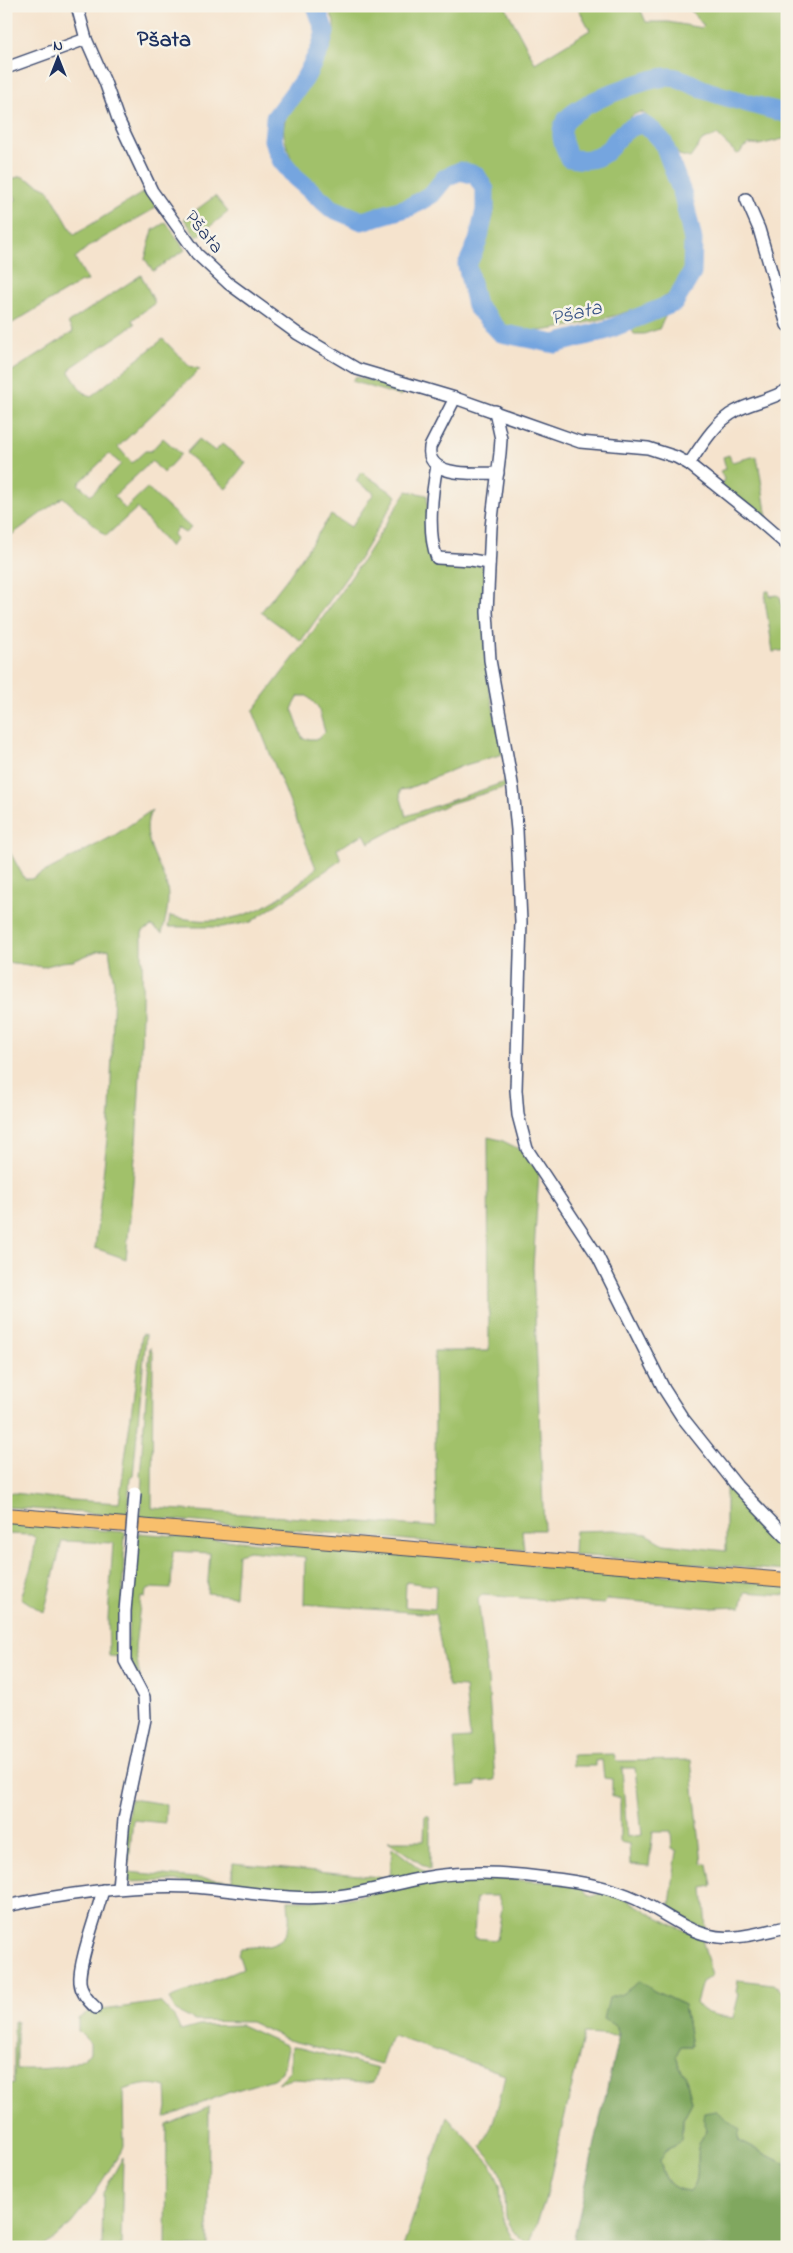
<svg xmlns="http://www.w3.org/2000/svg" width="793" height="2253" font-family="'Indie Flower',sans-serif">
	<style>
		.green { fill: #a1c16a; stroke: #5e7864; fill-rule: evenodd }
		.forest { fill: #80a75e; stroke: #4e6b5e }
		.lines { fill: none; stroke-linecap: round; stroke-linejoin: round }
		.river { stroke: #74a5df; stroke-width: 19 }
		.minor-casing { stroke: #3c4a6f; stroke-width: 14 }
		.major-casing { stroke: #3c4a6f; stroke-width: 16 }
		.minor { stroke: #fff; stroke-width: 11 }
		.major { stroke: #f8bf6c; stroke-width: 14 }
		.minor-bridge-casing { stroke: #3c4a6f; stroke-width: 14; stroke-linecap: butt }
		.minor-bridge { stroke: #fff; stroke-width: 11 }
		.labels { text-anchor: middle; stroke-width: 5; stroke-linejoin: round; paint-order: stroke }
		.street-label { font-size: 20px; fill: #1b2f5e; stroke: #f7f3e8 }
		.water-label { font-size: 21px; font-style: italic; fill: #365285; stroke: #f7f3e8 }
		.quarter-label { font-size: 22px; font-weight: bold; fill: #1b2f5e; stroke: #f7f3e8 }
	</style>
	<rect width="100%" height="100%" fill="#f7f3e8"/>
	<filter id="ink" filterUnits="userSpaceOnUse"><feTurbulence type="fractalNoise" baseFrequency=".02" numOctaves="2"/><feDisplacementMap in="SourceGraphic" scale="10" xChannelSelector="R" yChannelSelector="G"/><feConvolveMatrix kernelMatrix="1 2 1 2 8 2 1 2 1" color-interpolation-filters="sRGB"/></filter>
	<filter id="wash" filterUnits="userSpaceOnUse"><feTurbulence type="fractalNoise" baseFrequency=".0096" numOctaves="4" result="noise"/><feDisplacementMap in="SourceGraphic" scale="20" xChannelSelector="R" yChannelSelector="G"/><feGaussianBlur stdDeviation="1.12" result="paint"/><feColorMatrix in="noise" values="0 0 0 0 0 0 0 0 0 0 0 0 0 0 0 0 0 1.4 0 .05"/><feComposite in="paint" operator="in"/></filter>
	<g filter="url(#wash)">
		<rect width="100%" height="100%" fill="#f5e3cd"/>
		<g class="green">
			<path d="M 327,6 L 505,6 L 535,63 L 590,30 L 577,6 L 639,6 L 646,22 L 668,22 L 702,28 L 704,26 L 687,6 L 787,6 L 787,138 L 759,145 L 749,144 L 743,148 L 740,153 L 737,154 L 717,135 L 702,141 L 690,158 L 679,155 L 644,113 L 640,112 L 633,115 L 610,138 L 619,149 L 634,135 L 640,133 C 664,143 674,175 677,199 C 679,210 685,216 689,227 C 695,243 692,267 683,282 C 667,309 558,331 527,332 C 520,332 510,330 504,328 C 494,325 482,312 477,303 C 474,297 473,291 472,284 C 471,279 470,271 471,266 C 476,247 493,229 494,210 C 494,196 490,185 485,173 L 472,165 L 454,165 L 440,174 L 430,192 L 407,206 L 364,217 C 343,205 320,195 303,178 C 297,172 292,162 290,155 C 287,147 282,134 284,125 C 291,90 336,63 334,24 C 334,19 329,11 327,6 Z"/>
			<polygon points="21,176 48,189 74,235 147,190 156,205 154,209 89,246 75,258 88,281 81,282 6,327 6,206 16,200 15,196 6,191 6,181"/>
			<polygon points="215,196 228,212 197,237 184,219"/>
			<polygon points="166,222 185,250 153,271 145,259 153,230"/>
			<path d="M 141,275 L 155,303 L 132,320 L 135,324 L 72,367 L 69,372 L 81,390 L 90,397 L 163,339 L 189,366 L 200,369 L 118,447 L 132,463 L 145,451 L 151,451 L 163,438 L 181,454 L 163,473 L 152,461 L 114,496 L 125,509 L 147,488 L 191,528 L 185,533 L 177,528 L 173,535 L 176,538 L 170,547 L 137,508 L 106,536 L 63,497 L 6,539 L 6,375 L 73,332 L 68,323 ZM 109,454 L 121,464 L 91,495 L 78,484 Z"/>
			<polygon points="667,313 659,329 644,334 634,334 629,324"/>
			<polygon points="355,377 397,387 404,390 400,396 352,381"/>
			<polygon points="199,439 215,451 222,444 246,463 226,489 186,453"/>
			<polygon points="729,455 732,462 756,456 759,467 768,524 721,485 724,479 720,471 726,469 723,457"/>
			<polygon points="361,472 397,496 360,558 301,641 261,612 289,576 331,515 351,527 374,493 356,481"/>
			<path d="M 407,491 L 427,495 L 432,560 L 481,565 L 484,568 L 485,647 L 488,683 L 503,754 L 462,766 L 407,789 L 400,790 L 400,795 L 406,816 L 508,781 L 509,786 L 452,803 L 418,817 L 369,843 L 364,834 L 337,849 L 341,860 L 251,922 L 222,927 L 168,927 L 170,916 C 232,930 271,910 316,868 L 253,711 L 305,643 L 363,560 ZM 299,696 L 307,696 L 318,707 L 325,732 L 318,739 L 303,739 C 298,729 297,719 292,709 Z"/>
			<polygon points="766,591 769,591 770,596 778,595 780,597 785,617 787,650 773,652 765,601"/>
			<path d="M 152,810 C 137,835 161,863 167,887 C 170,903 166,918 162,933 L 152,926 L 143,931 L 142,933 C 144,1043 137,1150 126,1259 L 95,1248 L 110,1112 L 114,984 L 109,949 L 97,951 L 73,961 L 61,962 L 43,967 L 6,962 L 6,845 L 23,876 L 25,879 L 31,879 L 115,835 Z"/>
			<polygon points="488,1137 501,1140 525,1152 539,1173 533,1267 544,1530 522,1530 524,1550 140,1517 143,1479 140,1476 150,1347 153,1353 152,1508 436,1527 434,1351 489,1351"/>
			<polygon points="142,1334 146,1335 133,1476 130,1478 127,1516 6,1507 6,1492 71,1500 119,1503"/>
			<polygon points="726,1477 787,1542 787,1571 574,1555 575,1531 614,1530 647,1534 664,1544 726,1551"/>
			<polygon points="6,1523 125,1532 120,1657 109,1656 108,1618 113,1543 62,1541 44,1613 21,1598 32,1564 36,1538 31,1535 6,1534"/>
			<path d="M 138,1533 L 787,1585 L 787,1595 L 745,1592 L 741,1607 L 714,1608 L 607,1599 L 604,1604 L 482,1595 L 478,1599 L 488,1680 L 495,1780 L 476,1782 L 476,1786 L 458,1787 L 454,1739 L 470,1738 L 465,1687 L 448,1686 L 435,1614 L 304,1604 L 305,1557 L 249,1551 L 238,1554 L 235,1596 L 207,1593 L 210,1553 L 173,1551 L 171,1589 L 150,1588 L 146,1590 L 145,1598 L 141,1597 L 135,1647 L 141,1684 L 127,1654 L 131,1579 L 135,1576 ZM 406,1582 L 436,1586 L 435,1609 L 405,1607 Z"/>
			<path d="M 614,1754 L 616,1761 L 691,1760 L 702,1863 L 708,1864 L 712,1886 L 703,1888 L 706,1929 L 687,1922 L 669,1912 L 677,1851 L 672,1849 L 671,1831 L 653,1831 L 649,1866 L 630,1864 L 629,1844 L 620,1842 L 620,1797 L 612,1797 L 612,1779 L 604,1778 L 602,1760 L 595,1761 L 595,1766 L 573,1766 L 572,1755 ZM 622,1768 L 635,1768 L 642,1835 L 627,1837 Z"/>
			<polygon points="130,1799 166,1804 165,1823 133,1820 128,1872 232,1881 233,1863 390,1878 392,1847 427,1874 365,1888 311,1893 171,1881 124,1882 121,1879"/>
			<polygon points="425,1816 429,1816 430,1823 430,1870 388,1841 424,1841"/>
			<path d="M 488,1878 L 559,1883 L 583,1888 L 587,1894 L 594,1896 L 602,1892 L 628,1900 L 651,1914 L 702,1939 L 712,1976 L 702,1982 L 696,2003 C 704,2016 719,2015 733,2018 L 739,1994 L 736,1992 L 738,1980 L 773,1984 L 787,1995 L 787,2165 L 739,2141 L 738,2136 L 707,2129 C 704,2135 699,2142 698,2148 C 695,2162 702,2180 690,2191 C 670,2190 664,2179 660,2160 L 667,2149 L 675,2146 L 683,2129 L 683,2119 L 692,2102 L 685,2074 L 679,2066 L 676,2055 L 681,2046 L 691,2046 L 684,2005 L 654,1991 L 640,1982 L 622,1994 L 615,2026 L 618,2036 L 584,2034 L 545,2200 L 529,2246 C 492,2217 513,2210 501,2176 C 497,2164 489,2156 481,2147 C 495,2124 500,2100 505,2074 L 393,2036 L 390,2038 L 381,2064 L 288,2040 L 250,2022 L 195,2021 L 176,2011 L 169,1999 L 243,1968 L 238,1954 L 241,1948 C 259,1946 286,1948 289,1924 C 290,1917 288,1908 288,1900 L 338,1900 L 438,1880 ZM 481,1896 L 498,1896 L 502,1908 L 497,1940 L 474,1938 L 476,1899 Z"/>
			<path d="M 160,2002 L 174,2017 L 181,2031 L 199,2026 L 241,2025 L 285,2045 L 288,2049 L 282,2072 L 273,2079 L 230,2092 L 165,2118 L 167,2107 L 166,2087 C 151,2082 138,2085 123,2090 L 124,2147 L 88,2203 L 71,2224 L 44,2247 L 6,2247 L 6,2084 L 14,2083 L 14,2021 L 17,2022 L 17,2069 C 41,2069 72,2070 90,2053 L 90,2043 L 78,2031 L 78,2019 L 88,2012 Z"/>
			<polygon points="292,2047 300,2048 378,2068 373,2082 367,2083 293,2079 278,2083 290,2071"/>
			<polygon points="209,2107 208,2247 166,2247 167,2125"/>
			<polygon points="447,2117 491,2164 500,2185 502,2219 512,2238 523,2247 403,2247"/>
			<polygon points="123,2157 121,2247 102,2247 103,2193"/>
		</g>
		<path class="forest" d="M 640,1981 L 654,1991 L 684,2005 L 691,2046 L 681,2046 L 676,2055 L 679,2066 L 685,2074 L 692,2102 L 683,2119 L 681,2139 L 675,2146 L 667,2149 L 660,2160 C 663,2179 670,2190 690,2191 C 702,2180 695,2162 698,2148 C 699,2142 704,2135 707,2129 L 703,2119 L 704,2113 L 716,2111 L 740,2130 L 738,2136 L 739,2141 L 787,2165 L 787,2247 L 572,2247 L 619,2034 L 615,2026 L 604,2019 L 609,1998 L 622,1994 Z"/>
		<g class="lines">
			<path class="river" d="M 316,6 L 325,32 L 320,49 L 305,78 L 275,118 L 273,140 L 281,160 L 295,177 L 331,208 L 362,221 L 410,207 L 432,194 L 445,178 L 460,171 L 476,175 L 485,190 L 485,210 L 478,241 L 467,265 L 476,306 L 501,333 L 555,344 L 607,330 L 674,303 L 692,273 L 693,240 L 683,195 L 663,142 L 654,132 L 642,124 C 606,131 619,167 569,158 C 564,146 558,134 565,122 C 575,104 650,76 670,77 C 684,78 692,85 705,90 C 732,100 760,106 787,114"/>
		</g>
	</g>
	<g filter="url(#ink)">
		<g class="lines">
			<g class="minor-casing">
				<g id="minor">
					<polyline points="77,6 86,39 105,82 118,119 152,191 197,254 228,283 298,334 357,369 455,398 580,442 648,448 676,457 689,464 749,512 787,545"/>
					<polyline points="6,68 86,39"/>
					<polyline points="746,199 759,229 787,325"/>
					<path d="M 455,398 L 430,447 C 425,479 479,473 498,473"/>
					<polyline points="495,411 501,439 500,453 491,527 487,612 490,660 513,789 517,830 521,922 516,1090 518,1115 527,1149 597,1255 664,1389 682,1417 737,1486 787,1538"/>
					<path d="M 689,464 C 701,446 716,421 736,411 C 752,402 771,400 787,390"/>
					<path d="M 437,466 C 432,491 427,534 437,558 L 471,560 L 489,563"/>
					<polyline points="118,1888 124,1819 145,1719 144,1697 125,1661 125,1611 129,1566"/>
					<path d="M 6,1906 C 68,1893 130,1884 193,1887 C 241,1890 289,1902 337,1896 C 370,1892 402,1881 435,1876 C 471,1871 511,1873 547,1878 C 577,1881 608,1886 636,1899 C 660,1910 682,1929 708,1935 C 732,1942 762,1932 787,1927"/>
					<path d="M 96,2008 C 88,2001 81,1993 80,1982 C 78,1963 98,1911 103,1890"/>
				</g>
			</g>
			<g class="major-casing">
				<polyline id="major" points="6,1515 787,1580"/>
			</g>
			<use href="#minor" class="minor"/>
			<use href="#major" class="major"/>
			<g class="minor-bridge-casing">
				<polyline id="minor-bridge" points="129,1566 135,1493"/>
			</g>
			<use href="#minor-bridge" class="minor-bridge"/>
		</g>
	</g>
	<g class="labels">
		<g class="street-label">
			<text transform="translate(205 231) rotate(51)" y="7">Pšata</text>
		</g>
		<g class="water-label">
			<text transform="translate(576 312) rotate(-13)" y="7">Pšata</text>
		</g>
		<g class="quarter-label">
			<text x="164" y="46">Pšata</text>
		</g>
	</g>
	<rect width="793" height="2253" fill="none" stroke="#f7f3e8" stroke-width="25"/>
	<g transform="translate(58 58)" stroke="#f7f3e8" stroke-width="4" paint-order="stroke">
	<path d="M0-4L9 19L0 12L-9 19Z" fill="#1b2f5e"/>
	<text y="-8" font-size="14" font-weight="bold" text-anchor="middle" fill="#1b2f5e">N</text>
	</g>
</svg>
